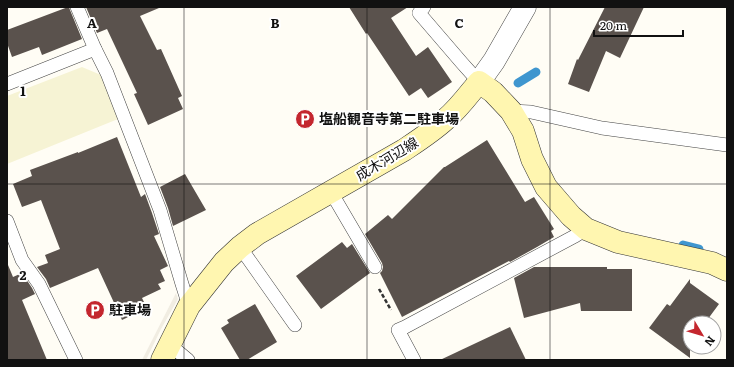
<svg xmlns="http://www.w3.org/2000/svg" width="734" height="367" font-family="Literata,'Noto Sans JP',serif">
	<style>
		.farmland { fill: #f6f3d4 }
		.plaza { fill: #f1ede2 }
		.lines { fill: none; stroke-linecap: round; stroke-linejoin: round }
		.stream { stroke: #3f96cf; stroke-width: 9 }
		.building { fill: #5a524d }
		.service-casing { stroke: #444; stroke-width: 14 }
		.minor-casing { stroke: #444; stroke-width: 23 }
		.secondary-casing { stroke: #333; stroke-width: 23 }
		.path { stroke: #333; stroke-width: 2.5; stroke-dasharray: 4 2; stroke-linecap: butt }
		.service { stroke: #fff; stroke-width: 13 }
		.minor { stroke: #fff; stroke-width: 22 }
		.secondary { stroke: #fff6b0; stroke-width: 22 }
		.grid { fill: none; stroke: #111; stroke-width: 1; stroke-opacity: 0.55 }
		.labels { text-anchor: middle; stroke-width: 4; stroke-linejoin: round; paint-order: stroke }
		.poi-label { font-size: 14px; font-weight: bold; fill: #111; stroke: #fff; text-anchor: start }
		.street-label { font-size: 14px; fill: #111; stroke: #fff }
		.grid-label { font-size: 13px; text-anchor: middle; font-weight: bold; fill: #111; stroke: #fff; stroke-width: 4; stroke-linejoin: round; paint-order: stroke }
	</style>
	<rect width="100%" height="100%" fill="#fffdf5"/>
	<polygon class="farmland" points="82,67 101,75 118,119 7,164 7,96"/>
	<polygon class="plaza" points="176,293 178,299 161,329 146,360 142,360"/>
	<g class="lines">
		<g class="stream">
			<polyline points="518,83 536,72"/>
			<polyline points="683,245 699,249"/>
		</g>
	</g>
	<g class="building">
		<polygon points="68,7 69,7 70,10 82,39 42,55 39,47 12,57 7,43 7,30"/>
		<polygon points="86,7 159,7 159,8 140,16 157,50 161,49 182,96 178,98 183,109 148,125 134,94 137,93 107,29 97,33"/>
		<polygon points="349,7 408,7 391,18 416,56 428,47 452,82 428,98 421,88 409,96 367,33 366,34"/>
		<polygon points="605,7 644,7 620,58 606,51 589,92 568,84 577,59 578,60"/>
		<polygon points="117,137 141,197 145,194 152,213 159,234 154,236 168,266 160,270 165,281 158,284 161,289 142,298 147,308 122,320 98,268 50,288 46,279 37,267 48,263 45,255 60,249 41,200 22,207 13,184 32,176 30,170 78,152 78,153"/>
		<polygon points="487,140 525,202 534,197 554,229 551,231 554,237 537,247 510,262 509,261 402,317 380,273 382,271 383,267 382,263 365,234 388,215 392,219 444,167 445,167"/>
		<polygon points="185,174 206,210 173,226 168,208 160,187"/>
		<polygon points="342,242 347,248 352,244 370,273 321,309 296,276"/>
		<polygon points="7,265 8,265 13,277 22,273 32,288 35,294 22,300 47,360 7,360"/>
		<polygon points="534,267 607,267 607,269 632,269 632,311 581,311 580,303 524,318 514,278"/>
		<polygon points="690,279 690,283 719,304 705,323 690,323 690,358 649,328 667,304 670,306"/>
		<polygon points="255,304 277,342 247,360 240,360 221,328 229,323 227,320"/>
		<polygon points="510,327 526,360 440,360"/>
	</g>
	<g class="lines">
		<g class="service-casing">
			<g id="service">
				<polyline points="77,7 95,49 107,73 160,210 182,284 189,306"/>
				<polyline points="424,7 419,13 462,63 479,82"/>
				<polyline points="7,84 95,49"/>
				<polyline points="511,111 531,112 602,128 727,145"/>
				<polyline points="331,192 375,267"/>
				<polyline points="7,221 22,260 39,284 76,360"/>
				<polyline points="240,247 295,325"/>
				<polyline points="170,345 188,360"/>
				<polyline points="414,360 398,330 405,327 575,236 586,229"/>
			</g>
		</g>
		<g class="minor-casing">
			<polyline id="minor" points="479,82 494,61 525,7"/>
		</g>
		<g class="secondary-casing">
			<path id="secondary" d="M 162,360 L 189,306 L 224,262 L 240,247 L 257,234 L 404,150 C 419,140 433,131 446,119 C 459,108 469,94 479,82 L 493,92 L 511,111 L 523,131 L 532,159 L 546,187 L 571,216 L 586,229 L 618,242 L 712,263 L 727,270"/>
		</g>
		<polyline class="path" points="379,289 391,310"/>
		<use href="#service" class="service"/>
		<use href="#minor" class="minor"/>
		<use href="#secondary" class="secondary"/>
	</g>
	<path class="grid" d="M 184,7 L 184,360M 367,7 L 367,360M 550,7 L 550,360M 7,184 L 727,184"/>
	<defs>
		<g id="parking-disc" transform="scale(1)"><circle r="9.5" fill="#c4262e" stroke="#fff"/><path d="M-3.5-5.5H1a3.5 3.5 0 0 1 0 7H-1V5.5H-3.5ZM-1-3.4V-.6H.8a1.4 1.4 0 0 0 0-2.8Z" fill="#fff"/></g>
	</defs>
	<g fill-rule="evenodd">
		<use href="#parking-disc" x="305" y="119"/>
		<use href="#parking-disc" x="95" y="310"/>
	</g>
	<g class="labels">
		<g class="poi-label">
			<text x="319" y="124">塩船観音寺第二駐車場</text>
			<text x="109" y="315">駐車場</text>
		</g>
		<g class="street-label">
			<text transform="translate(387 159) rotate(-31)" y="5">成木河辺線</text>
		</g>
	</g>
	<g class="grid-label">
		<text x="92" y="28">A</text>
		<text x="275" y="28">B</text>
		<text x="459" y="28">C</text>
		<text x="23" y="96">1</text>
		<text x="23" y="280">2</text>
	</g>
	<rect width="734" height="367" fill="none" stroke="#111111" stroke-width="16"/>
	<g transform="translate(702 335) rotate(128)"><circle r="19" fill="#ffffff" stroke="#a0a0a0"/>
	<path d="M0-3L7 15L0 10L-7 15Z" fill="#c4262e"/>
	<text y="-6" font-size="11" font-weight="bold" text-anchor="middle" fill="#111111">N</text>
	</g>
	<path d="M594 30v6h89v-6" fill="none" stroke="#111111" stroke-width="2"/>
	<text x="600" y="30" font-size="12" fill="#111111" stroke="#ffffff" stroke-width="3" paint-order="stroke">20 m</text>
</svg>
